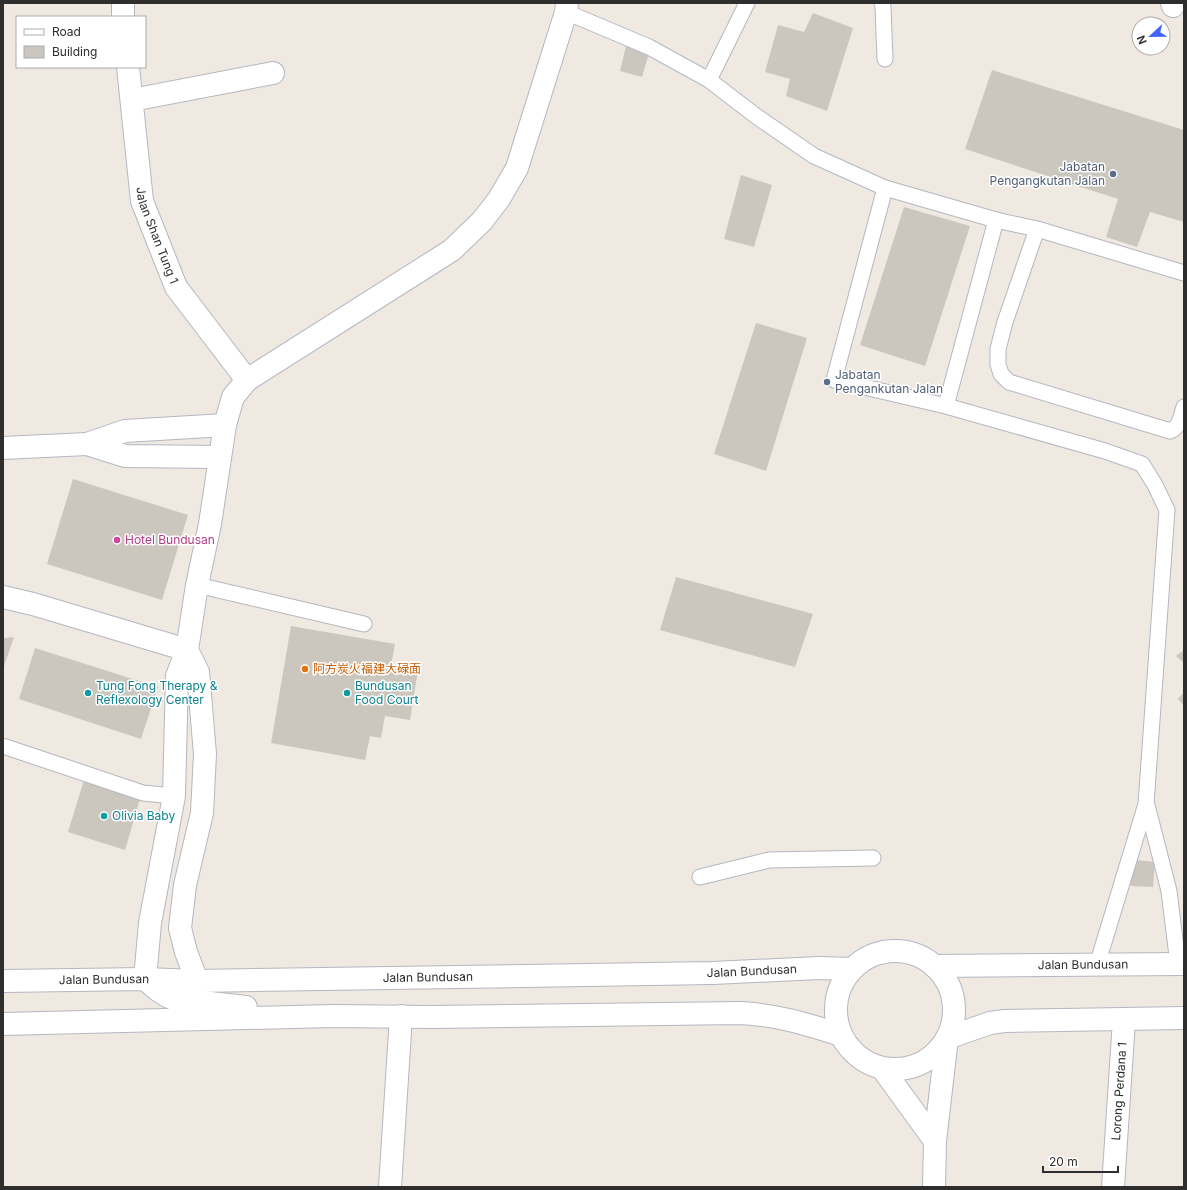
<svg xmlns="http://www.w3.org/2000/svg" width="1187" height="1190" font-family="Inter,'Noto Sans SC',sans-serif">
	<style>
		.building { fill: #cbc7bf }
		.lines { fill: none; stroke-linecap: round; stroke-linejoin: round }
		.service-casing { stroke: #b4b7c1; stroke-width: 17 }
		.minor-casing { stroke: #b4b7c1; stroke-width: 24 }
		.secondary-casing { stroke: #b4b7c1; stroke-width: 24 }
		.service { stroke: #fff; stroke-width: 15 }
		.minor { stroke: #fff; stroke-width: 22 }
		.secondary { stroke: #fff; stroke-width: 22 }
		.service-dot { fill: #5c6f8a; stroke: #fff; stroke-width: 1.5 }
		.hotel-dot { fill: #d1479c; stroke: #fff; stroke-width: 1.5 }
		.food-dot { fill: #e8710a; stroke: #fff; stroke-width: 1.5 }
		.culture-dot { fill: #0f9aa8; stroke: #fff; stroke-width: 1.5 }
		.labels { text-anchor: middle; stroke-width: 3; stroke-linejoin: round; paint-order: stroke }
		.service-label { font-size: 12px; fill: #4e5e75; stroke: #fff; text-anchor: end }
		.street-label { font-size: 12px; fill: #2e2e2e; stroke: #fff }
		.hotel-label { font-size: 12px; fill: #b23c85; stroke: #fff; text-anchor: start }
		.food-label { font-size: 12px; fill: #c56008; stroke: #fff; text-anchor: start }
		.culture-label { font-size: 12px; fill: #0d838f; stroke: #fff; text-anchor: start }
	</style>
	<rect width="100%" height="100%" fill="#efe9e1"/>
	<g class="building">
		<polygon points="813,13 853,28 827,111 786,96 790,79 765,72 778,25 804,32"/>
		<polygon points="626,46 649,53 642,77 620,71"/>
		<polygon points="992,70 1184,130 1184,222 1150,212 1137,247 1106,237 1118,199 965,149"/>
		<polygon points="741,175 772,185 754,247 724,239"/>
		<polygon points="904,207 970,226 925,366 860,345"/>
		<polygon points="756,323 807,338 766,471 714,454"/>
		<polygon points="73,479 188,515 162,600 47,564"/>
		<polygon points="676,577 813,614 795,667 660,630"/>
		<polygon points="291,626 395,644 391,665 418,670 410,720 385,716 381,738 370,736 365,760 271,743"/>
		<polygon points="14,637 3,669 3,638"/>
		<polygon points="35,648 158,687 141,739 19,699"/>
		<polygon points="1184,650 1184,663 1176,656"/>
		<polygon points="1184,692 1184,706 1178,699"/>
		<polygon points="84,780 140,799 125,850 68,832"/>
		<polygon points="1128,859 1155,862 1153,887 1131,886"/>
	</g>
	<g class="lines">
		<g class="service-casing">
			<g id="service">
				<polyline points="882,3 883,7 885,59"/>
				<polyline points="566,12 649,47 709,80 756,116 814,156 885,188 996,220 1037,229 1184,273"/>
				<polyline points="709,80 747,3"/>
				<polyline points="885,188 834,380 946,406 1105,451 1142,464 1155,485 1167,510 1146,804 1097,965"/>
				<path d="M 1037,229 L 1005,322 L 998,349 L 998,364 L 1001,374 L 1009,382 L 1170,431 C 1180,427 1181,416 1184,407"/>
				<polyline points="946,406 996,220"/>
				<polyline points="197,585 364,624"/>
				<polyline points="3,746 143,793 174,796"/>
				<polyline points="1147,805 1169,891 1178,964"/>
				<polyline points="700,877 769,860 873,858"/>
			</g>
		</g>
		<g class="minor-casing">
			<g id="minor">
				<polyline points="123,3 123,17"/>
				<polyline points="1172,3 1173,6"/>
				<path id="s1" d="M 128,67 L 142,201 L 176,287 L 247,380"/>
				<polyline points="132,100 273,73"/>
				<polyline points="87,444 125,456 220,457"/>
				<polyline points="3,448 87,444 125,431 225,425"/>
				<polyline points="3,597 33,604 187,650 198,672 205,754 202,813 185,885 180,928 186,952 197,981"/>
				<polyline points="145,979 150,923 174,796 177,676 187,650 197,585 210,524 225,425 233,397 247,380 452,250 482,221 499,199 517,168 566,12 567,3"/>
				<polyline points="882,1068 935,1141"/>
				<polyline points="390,1187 401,1016"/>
				<polyline points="934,1187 935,1141 947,1038"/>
				<path id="s2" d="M 1113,1187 L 1124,1020"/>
			</g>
		</g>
		<g class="secondary-casing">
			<g id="secondary">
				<circle cx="895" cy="1010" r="59"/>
				<path id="s3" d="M 934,966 L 1184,964"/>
				<path d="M 145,979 C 154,987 162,995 174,999 L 246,1007"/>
				<path id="s4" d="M 3,981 L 145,979 L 197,981 L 713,973 L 819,968 L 852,969"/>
				<path d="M 3,1024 L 332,1016 L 432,1017 L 741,1013 C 778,1015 806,1024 841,1035"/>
				<polyline points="947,1038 990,1023 1004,1021 1184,1018"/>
			</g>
		</g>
		<use href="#service" class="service"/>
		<use href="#minor" class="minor"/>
		<use href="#secondary" class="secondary"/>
	</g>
	<g class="service-dot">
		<circle cx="1113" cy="174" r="4"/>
		<circle cx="827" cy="382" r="4"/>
	</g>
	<circle class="hotel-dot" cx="117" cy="540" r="4"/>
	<circle class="food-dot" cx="305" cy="669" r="4"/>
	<g class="culture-dot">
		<circle cx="88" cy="693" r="4"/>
		<circle cx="347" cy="693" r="4"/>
		<circle cx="104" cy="816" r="4"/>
	</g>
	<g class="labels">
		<g class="service-label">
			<text x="1105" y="171">Jabatan<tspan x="1105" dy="14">Pengangkutan Jalan</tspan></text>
			<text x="835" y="379" text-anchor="start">Jabatan<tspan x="835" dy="14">Pengankutan Jalan</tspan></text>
		</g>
		<g class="street-label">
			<text dy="4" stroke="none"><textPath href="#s1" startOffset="172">Jalan Shan Tung 1</textPath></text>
			<text dy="4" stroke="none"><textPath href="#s3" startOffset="149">Jalan Bundusan</textPath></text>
			<text dy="4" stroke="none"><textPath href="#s4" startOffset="749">Jalan Bundusan</textPath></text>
			<text dy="4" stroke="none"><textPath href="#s4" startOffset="425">Jalan Bundusan</textPath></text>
			<text dy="4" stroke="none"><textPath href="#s4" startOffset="101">Jalan Bundusan</textPath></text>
			<text dy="4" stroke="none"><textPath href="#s2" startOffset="96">Lorong Perdana 1</textPath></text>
		</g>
		<g class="hotel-label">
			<text x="125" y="544">Hotel Bundusan</text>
		</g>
		<g class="food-label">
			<text x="313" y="673">阿方炭火福建大碌面</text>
		</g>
		<g class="culture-label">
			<text x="96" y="690">Tung Fong Therapy &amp;<tspan x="96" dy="14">Reflexology Center</tspan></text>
			<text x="355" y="690">Bundusan<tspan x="355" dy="14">Food Court</tspan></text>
			<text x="112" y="820">Olivia Baby</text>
		</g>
	</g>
	<rect width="1187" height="1190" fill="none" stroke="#2e2e2e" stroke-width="8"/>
	<rect x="16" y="16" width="130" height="52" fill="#ffffff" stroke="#ababab"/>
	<rect x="24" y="29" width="20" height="6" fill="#ffffff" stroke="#ababab"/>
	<text x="52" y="36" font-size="12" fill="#2e2e2e">Road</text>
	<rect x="24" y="46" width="20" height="12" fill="#cbc7bf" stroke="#ababab"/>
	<text x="52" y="56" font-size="12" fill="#2e2e2e">Building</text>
	<g transform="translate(1151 36) rotate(248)"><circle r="19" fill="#ffffff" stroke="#ababab"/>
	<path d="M0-3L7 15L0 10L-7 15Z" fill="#4264fb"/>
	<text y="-6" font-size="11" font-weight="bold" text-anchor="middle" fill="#2e2e2e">N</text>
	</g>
	<path d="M1043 1166v6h75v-6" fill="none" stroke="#2e2e2e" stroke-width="2"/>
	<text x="1049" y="1166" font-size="12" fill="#2e2e2e" stroke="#ffffff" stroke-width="3" paint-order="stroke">20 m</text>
</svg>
